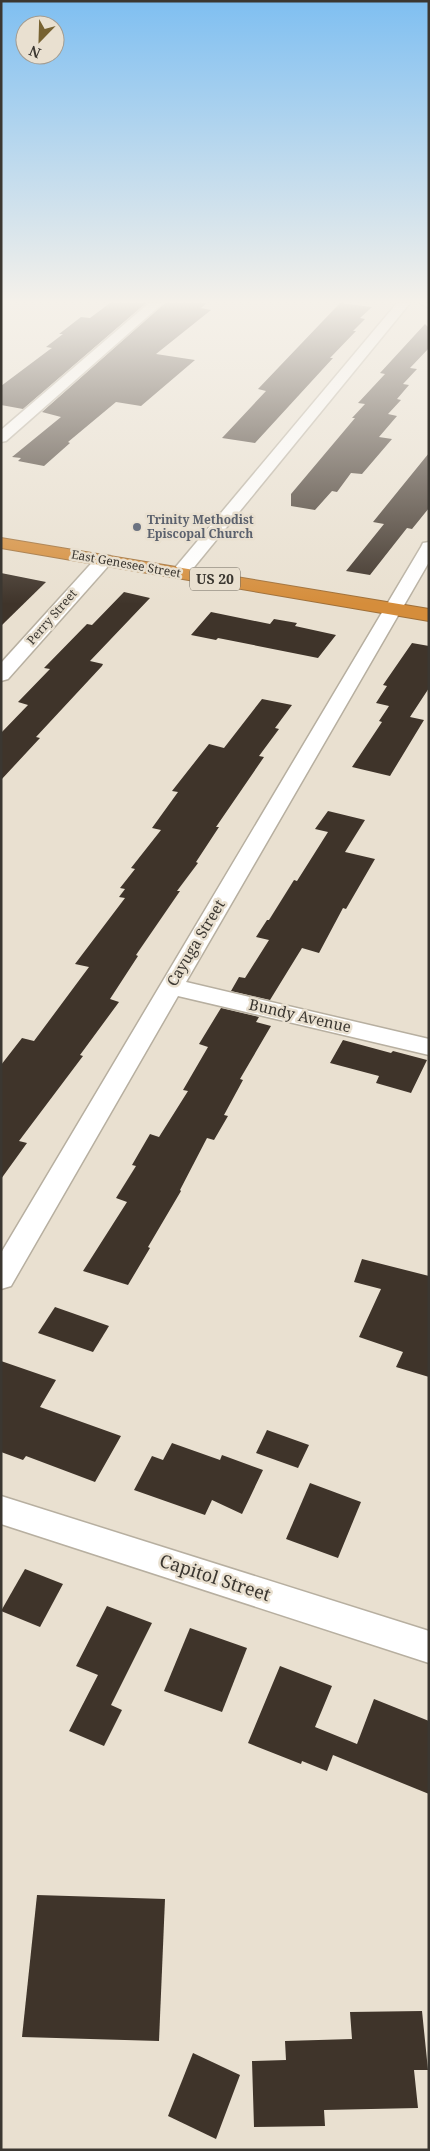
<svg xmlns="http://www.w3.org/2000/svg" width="430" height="2151" font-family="'Noto Serif',serif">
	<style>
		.building { fill: #3f342a }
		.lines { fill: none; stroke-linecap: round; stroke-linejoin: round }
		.street-casing { stroke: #b7afa0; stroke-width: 3 }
		.highway-casing { stroke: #9f6f38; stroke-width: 2 }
		.street { fill: #fff; fill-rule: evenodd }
		.highway { fill: #d58d3b; fill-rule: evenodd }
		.worship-dot { fill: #6b7280; stroke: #e9e0d0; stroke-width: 2 }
		.labels { text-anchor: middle; stroke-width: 5; stroke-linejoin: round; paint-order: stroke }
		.far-worship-label { font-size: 12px; font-weight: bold; fill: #5b616d; stroke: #e9e0d0; text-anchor: start }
		.far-street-label { font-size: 12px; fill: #3b3731; stroke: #e9e0d0 }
		.shield { fill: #e9e0d0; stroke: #6f6a61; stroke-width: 1 }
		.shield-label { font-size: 14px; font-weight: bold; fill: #3b3731 }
		.street-label { font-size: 15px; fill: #3b3731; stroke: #e9e0d0 }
		.near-street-label { font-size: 18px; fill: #3b3731; stroke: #e9e0d0 }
	</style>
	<rect width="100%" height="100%" fill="#e9e0d0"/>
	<g class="building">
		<polygon points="110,303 146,303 23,409 1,405 1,386 49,350 52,348 46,347 63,334 59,334 81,317 90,318"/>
		<polygon points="165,303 207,303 201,308 211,310 156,354 195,360 141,406 116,402 68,442 70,443 44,466 18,461 21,458 12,457 61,417 42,412"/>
		<polygon points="340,303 372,307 360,318 365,319 353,331 356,331 330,358 333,358 255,443 222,438 266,391 258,389"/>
		<polygon points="425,324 429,328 429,348 410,368 417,369 403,384 409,385 397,399 401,400 388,414 397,416 379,437 392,439 362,474 351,473 337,492 332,491 315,510 291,506 291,494 355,418 352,418 365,404 358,403 385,374 380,373"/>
		<polygon points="429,453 429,508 412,529 407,528 370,575 346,571 384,524 373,522"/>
		<polygon points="1,573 46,582 1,626"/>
		<polygon points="124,592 150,598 90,661 103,664 102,666 36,737 40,738 1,780 1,733 28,705 18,702 50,669 44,668 87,624 92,625"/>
		<polygon points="211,612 270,624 274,619 297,623 295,626 336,635 318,658 218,638 216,640 191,635"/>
		<polygon points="412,643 429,646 429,688 410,717 424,720 390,776 352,767 382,722 379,721 389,706 376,703 387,686 383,685"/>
		<polygon points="262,699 292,705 275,728 279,729 259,756 264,757 216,827 219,827 196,862 198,863 177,891 180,891 136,955 138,956 110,999 119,1002 80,1055 83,1056 19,1141 27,1143 1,1179 1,1065 22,1038 34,1041 89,967 75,964 125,898 119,897 125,889 120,888 135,869 131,868 161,830 152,828 178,792 172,791 209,744 224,748"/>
		<polygon points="328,811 365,820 345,852 375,859 346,909 343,908 319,953 302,948 270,1000 231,991 239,977 245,978 269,940 256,937 267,920 269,920 294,880 297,881 328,832 315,829"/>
		<polygon points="221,1008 259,1017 256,1022 271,1026 240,1079 243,1080 224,1115 228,1116 214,1140 207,1138 180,1190 181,1191 148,1247 150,1248 128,1285 83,1271 127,1202 116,1198 136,1166 132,1165 150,1134 159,1137 188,1091 183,1090 208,1047 199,1044"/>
		<polygon points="343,1040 391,1053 393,1051 427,1060 411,1093 376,1083 379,1076 330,1063"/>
		<polygon points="362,1259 429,1276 429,1377 396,1367 403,1352 359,1337 381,1289 354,1282"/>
		<polygon points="55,1307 109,1326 93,1352 38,1333"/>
		<polygon points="1,1361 56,1380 40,1407 121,1436 95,1482 26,1456 23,1460 1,1452"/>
		<polygon points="267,1430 309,1445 298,1468 256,1453"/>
		<polygon points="172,1443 220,1460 222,1455 263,1470 242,1514 212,1500 205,1515 134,1490 152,1456 163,1460"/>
		<polygon points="310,1483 361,1502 338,1558 286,1539"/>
		<polygon points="25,1569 63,1584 40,1627 1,1611"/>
		<polygon points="107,1606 152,1623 111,1705 122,1710 104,1746 69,1731 98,1675 76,1666"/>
		<polygon points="190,1628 247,1648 222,1712 164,1691"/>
		<polygon points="280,1666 332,1686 315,1727 357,1744 374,1699 429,1721 429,1794 333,1755 327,1771 302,1761 301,1764 248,1743"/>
		<polygon points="37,1895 165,1899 159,2041 22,2037"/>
		<polygon points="422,2011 428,2070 414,2070 418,2108 324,2110 325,2126 254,2127 252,2061 286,2060 285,2041 352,2039 350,2012"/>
		<polygon points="193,2053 240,2075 216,2139 168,2116"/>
	</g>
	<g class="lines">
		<g class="street-casing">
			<g id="street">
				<polygon points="149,303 163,303 6,441 1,442 1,430"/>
				<polygon points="397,303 410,303 186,577 174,577 172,573 174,569"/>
				<polygon points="420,303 429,303 429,308"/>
				<polygon points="429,542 429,562 186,982 429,1039 429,1055 178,996 11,1286 1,1289 1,1253 421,547 423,543"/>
				<polygon points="104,555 110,556 112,560 110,564 8,679 1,681 1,663 98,556"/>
				<polygon points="1,1496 429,1631 429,1663 1,1524"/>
			</g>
		</g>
		<g class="highway-casing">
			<polygon id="highway" points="1,538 429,609 429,621 1,548"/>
		</g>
		<use href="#street" class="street"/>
		<use href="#highway" class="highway"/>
	</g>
	<linearGradient id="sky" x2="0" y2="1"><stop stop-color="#7fbff1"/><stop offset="0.5" stop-color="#f5f1ea"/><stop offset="1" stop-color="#f5f1ea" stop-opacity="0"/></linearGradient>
	<rect width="430" height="604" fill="url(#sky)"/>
	<circle class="worship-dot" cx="137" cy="527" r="5"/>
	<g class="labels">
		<g class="far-worship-label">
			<text x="147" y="524">Trinity Methodist<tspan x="147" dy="14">Episcopal Church</tspan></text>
		</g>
		<g class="far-street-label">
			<text transform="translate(126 564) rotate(10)" y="4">East Genesee Street</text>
			<text transform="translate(52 617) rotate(-49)" y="4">Perry Street</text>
		</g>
		<rect class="shield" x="190" y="567.5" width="50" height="23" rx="4"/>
		<g class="shield-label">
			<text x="215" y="584">US 20</text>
		</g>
		<g class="street-label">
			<text transform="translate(196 943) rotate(-59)" y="5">Cayuga Street</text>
			<text transform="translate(300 1016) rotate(13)" y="5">Bundy Avenue</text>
		</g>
		<g class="near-street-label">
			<text transform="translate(215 1578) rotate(18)" y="6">Capitol Street</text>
		</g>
	</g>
	<rect width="430" height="2151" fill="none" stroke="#3b3731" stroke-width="5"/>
	<g transform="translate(40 40) rotate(203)"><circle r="24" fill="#e9e0d0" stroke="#a39c90"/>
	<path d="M0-4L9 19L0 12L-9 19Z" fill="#776231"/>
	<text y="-8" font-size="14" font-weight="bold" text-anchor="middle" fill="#3b3731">N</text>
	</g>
</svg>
